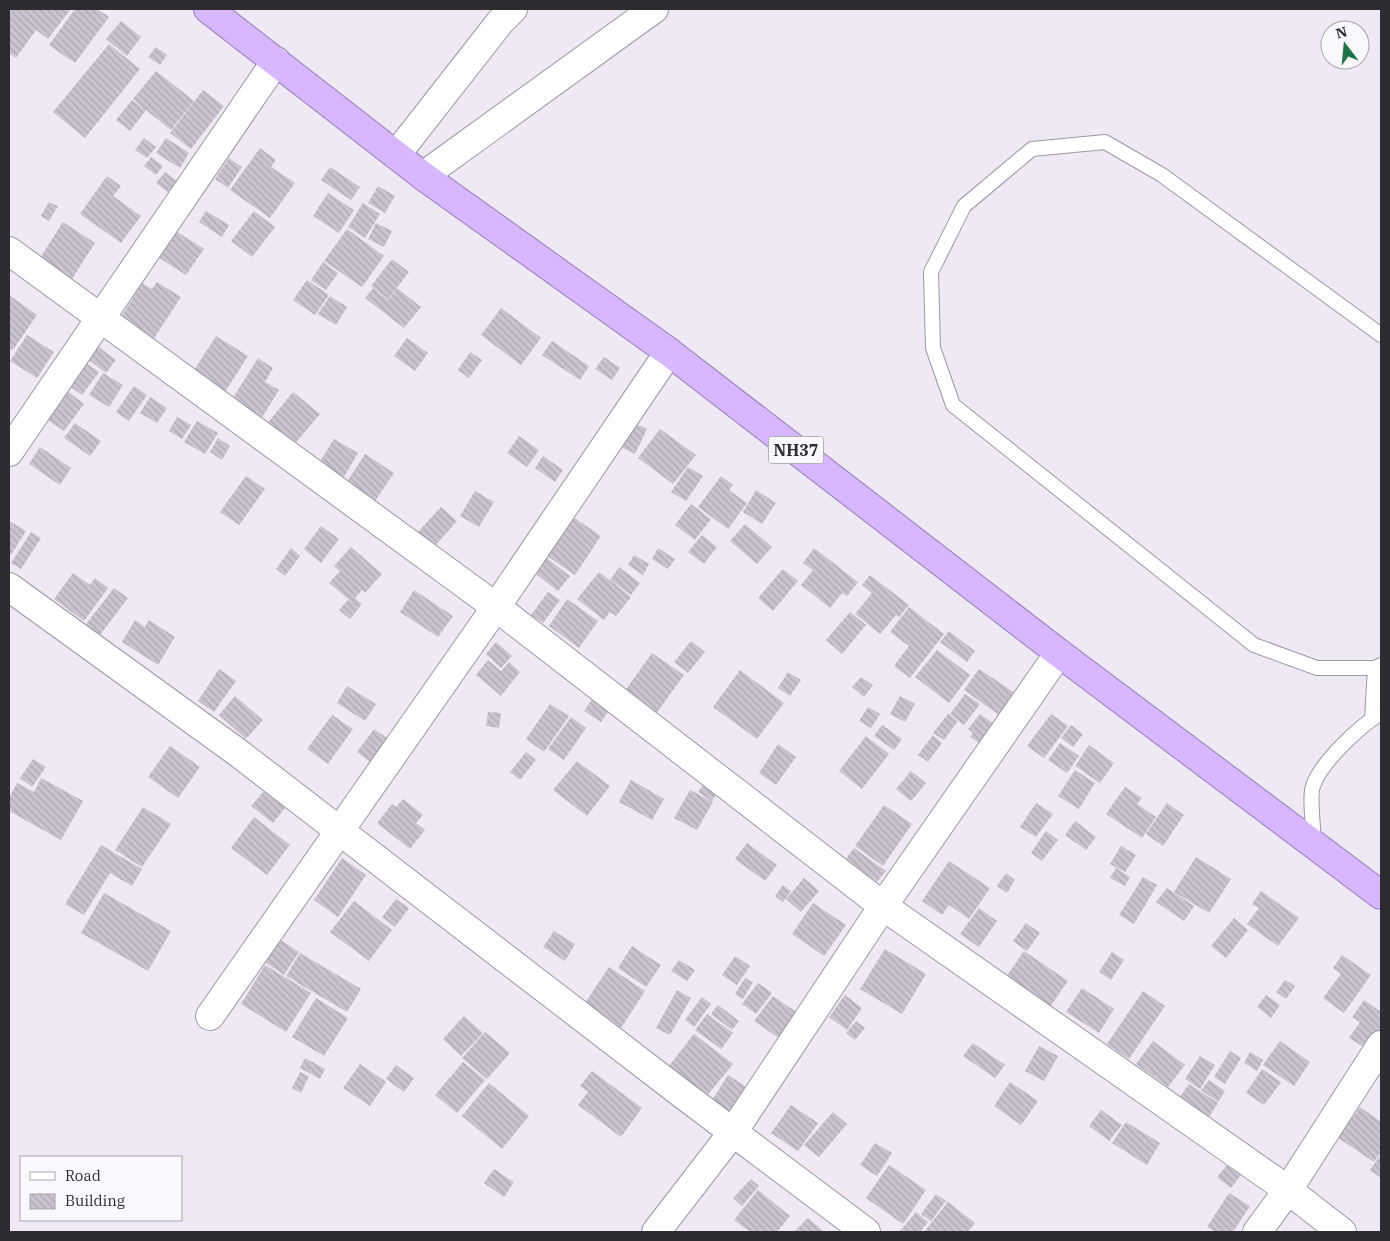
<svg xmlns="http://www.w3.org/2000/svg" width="1390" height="1241" font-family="'IBM Plex Serif',serif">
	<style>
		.building { fill: url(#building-back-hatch) }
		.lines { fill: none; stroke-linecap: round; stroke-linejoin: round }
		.service-casing { stroke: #9c98a2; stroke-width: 16 }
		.minor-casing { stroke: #9c98a2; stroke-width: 30 }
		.trunk-casing { stroke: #957bb7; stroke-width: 30 }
		.service { stroke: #fff; stroke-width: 14 }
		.minor { stroke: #fff; stroke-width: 28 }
		.trunk { stroke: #d7b7ff; stroke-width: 28 }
		.labels { text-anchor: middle; stroke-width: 4; stroke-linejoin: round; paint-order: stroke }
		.shield { fill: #faf8fe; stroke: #6a696e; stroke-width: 1 }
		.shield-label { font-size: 16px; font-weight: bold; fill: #2d2c30 }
	</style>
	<defs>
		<pattern id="building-back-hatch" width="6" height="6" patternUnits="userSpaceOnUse" patternTransform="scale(1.25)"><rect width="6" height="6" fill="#c9c4cf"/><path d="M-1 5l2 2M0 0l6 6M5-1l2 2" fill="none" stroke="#ada9b2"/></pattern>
	</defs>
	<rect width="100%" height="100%" fill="#eee9f4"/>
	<g class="building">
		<polygon points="12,9 71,9 48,39 36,30 16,58 9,53 9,13"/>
		<polygon points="75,9 97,9 109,17 75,63 49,45"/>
		<polygon points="121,21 141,37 127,56 106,39"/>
		<polygon points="109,44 140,69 85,138 53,112"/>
		<polygon points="156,47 167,55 160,65 148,57"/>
		<polygon points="156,71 194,101 171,130 146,110 130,131 116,120 132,100 144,109 133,99"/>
		<polygon points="203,90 224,106 191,149 170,133"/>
		<polygon points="144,138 156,147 147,158 135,150"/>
		<polygon points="166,138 189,153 180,168 156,153"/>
		<polygon points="260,148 276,160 271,167 295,183 270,218 230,190"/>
		<polygon points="151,157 163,166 156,175 144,166"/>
		<polygon points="229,158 242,167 228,188 215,179"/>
		<polygon points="330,167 360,187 351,200 321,180"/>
		<polygon points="165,172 177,181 168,192 156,183"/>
		<polygon points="107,176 121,186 113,196 141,216 121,243 80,214"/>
		<polygon points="378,186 395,196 385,213 368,203"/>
		<polygon points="328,193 354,210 339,233 313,216"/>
		<polygon points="49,202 58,206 49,221 41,216"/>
		<polygon points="363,203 380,214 365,238 348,227"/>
		<polygon points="206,211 229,225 222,237 199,222"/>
		<polygon points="254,211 275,227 252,257 231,241"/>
		<polygon points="63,222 95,243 70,282 38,261"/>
		<polygon points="376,223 392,231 384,247 368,239"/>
		<polygon points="171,228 204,249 186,275 153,254"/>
		<polygon points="347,229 384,256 362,287 324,261"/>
		<polygon points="392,259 409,272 388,299 371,286"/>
		<polygon points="323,262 338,273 326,290 311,280"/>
		<polygon points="307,280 329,295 315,315 293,300"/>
		<polygon points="157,282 181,297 151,343 118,322 142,283 152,289"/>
		<polygon points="373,288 388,300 397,288 421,307 404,328 365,298"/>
		<polygon points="9,295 37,315 13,350 9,348"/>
		<polygon points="330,296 347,307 336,325 318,314"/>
		<polygon points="501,308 541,338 521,365 481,335"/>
		<polygon points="27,335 54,352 37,378 10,361"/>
		<polygon points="216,336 248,356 225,392 193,372"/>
		<polygon points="407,338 428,353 415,371 394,356"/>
		<polygon points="552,341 589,366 580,380 542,355"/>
		<polygon points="96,345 116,360 106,373 86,358"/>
		<polygon points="470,352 482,360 469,378 458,370"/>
		<polygon points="604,357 620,368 612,380 595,369"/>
		<polygon points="258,358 273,368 265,382 279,390 261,419 231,401"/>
		<polygon points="85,362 99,372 82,395 68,385"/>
		<polygon points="103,373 123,385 109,407 89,395"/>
		<polygon points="134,386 147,395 129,421 116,412"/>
		<polygon points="67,391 84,404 64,431 46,419"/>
		<polygon points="293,392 320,414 293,446 266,425"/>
		<polygon points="150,397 167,408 157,423 140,413"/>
		<polygon points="177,417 191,425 182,439 169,431"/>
		<polygon points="197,421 218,433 205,454 184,442"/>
		<polygon points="633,422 647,429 635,454 621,447"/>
		<polygon points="75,423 101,441 90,456 64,438"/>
		<polygon points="660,429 696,455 673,484 638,458"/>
		<polygon points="519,436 539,450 527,467 507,453"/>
		<polygon points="218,438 230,446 222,460 210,452"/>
		<polygon points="334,439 358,453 341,482 316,468"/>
		<polygon points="40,447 71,468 60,485 29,464"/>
		<polygon points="365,454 394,473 373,504 345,485"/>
		<polygon points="543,456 563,470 555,482 535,468"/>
		<polygon points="688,467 703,476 686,501 671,492"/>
		<polygon points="246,476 265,489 239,525 220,512"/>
		<polygon points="721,476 733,485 729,490 747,503 728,529 698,507"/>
		<polygon points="756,490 776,503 762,524 743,512"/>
		<polygon points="475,491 494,502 479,527 460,516"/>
		<polygon points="691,504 711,519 695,540 675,525"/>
		<polygon points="441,507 457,521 434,547 418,532"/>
		<polygon points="573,517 601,536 575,575 547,556"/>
		<polygon points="11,522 26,531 11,555 9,553 9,525"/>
		<polygon points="745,524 772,547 757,564 730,541"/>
		<polygon points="321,526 339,539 321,563 304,549"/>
		<polygon points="31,532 41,538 21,569 11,563"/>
		<polygon points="702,535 717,547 704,564 688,552"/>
		<polygon points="351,547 382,574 365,593 362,590 355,598 362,604 350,619 339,610 348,600 352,602 329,583 340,571 334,566"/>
		<polygon points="291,548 300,556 285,576 276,569"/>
		<polygon points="658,548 675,559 668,569 652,559"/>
		<polygon points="814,548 858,582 847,596 842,593 830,608 801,585 813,570 803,563"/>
		<polygon points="634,555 649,564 643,575 628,565"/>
		<polygon points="544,556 570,576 558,591 532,571"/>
		<polygon points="619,567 640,583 631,595 610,580"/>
		<polygon points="783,569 798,581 773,611 758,598"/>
		<polygon points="599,572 631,597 616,616 610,612 604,620 577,599"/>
		<polygon points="73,573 90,585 95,578 108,588 84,621 54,599"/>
		<polygon points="870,575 909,605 899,617 896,615 880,634 855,614 872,593 862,585"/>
		<polygon points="114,588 128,598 100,635 86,624"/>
		<polygon points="414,590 453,616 438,637 400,612"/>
		<polygon points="548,592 560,600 543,623 531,615"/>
		<polygon points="567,599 598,621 579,648 549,626"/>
		<polygon points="909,607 944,634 910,678 894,666 909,646 890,632"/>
		<polygon points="850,612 866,625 842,654 826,640"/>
		<polygon points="135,620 145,627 149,620 175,637 158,665 122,642"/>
		<polygon points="949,631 975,651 967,662 940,642"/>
		<polygon points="691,641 705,652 688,673 674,662"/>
		<polygon points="496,642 512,656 501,668 486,654"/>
		<polygon points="937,650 970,675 949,703 915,677"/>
		<polygon points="652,653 684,675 656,714 624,692"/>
		<polygon points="488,660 501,671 509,662 520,672 501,696 476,675"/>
		<polygon points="219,669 236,681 214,712 198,701"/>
		<polygon points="979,669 1015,693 999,715 964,690"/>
		<polygon points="740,670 784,703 757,739 713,707"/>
		<polygon points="788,672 801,680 790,696 778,688"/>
		<polygon points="861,677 873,685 864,697 852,687"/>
		<polygon points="347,686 376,704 365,721 337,703"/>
		<polygon points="965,694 980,704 964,725 950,714"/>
		<polygon points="235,696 263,720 246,739 219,715"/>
		<polygon points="900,696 915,704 905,722 890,714"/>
		<polygon points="593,698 610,709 601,722 584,711"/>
		<polygon points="550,704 569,716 544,752 526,739"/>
		<polygon points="868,707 880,714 871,728 859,721"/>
		<polygon points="488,712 501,713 499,728 486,726"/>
		<polygon points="948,714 958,721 944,740 933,733"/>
		<polygon points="980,714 994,724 979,743 970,737 973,733 968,729"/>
		<polygon points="1051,714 1068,726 1044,758 1027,746"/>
		<polygon points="332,715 353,729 328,764 307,749"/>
		<polygon points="571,717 586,728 564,760 548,749"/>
		<polygon points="882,725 902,739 894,750 874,736"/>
		<polygon points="1071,725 1083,734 1073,747 1061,738"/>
		<polygon points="374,729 391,741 374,765 357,752"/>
		<polygon points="933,735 942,743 928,762 918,755"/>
		<polygon points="866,736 889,754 862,789 839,771"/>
		<polygon points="1060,743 1079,756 1067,773 1048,760"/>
		<polygon points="778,744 796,757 776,785 759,773"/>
		<polygon points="1089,745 1114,763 1100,783 1075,766"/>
		<polygon points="170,746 200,767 178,798 148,777"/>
		<polygon points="526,752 536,760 520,780 510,772"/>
		<polygon points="33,759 46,767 32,787 20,778"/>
		<polygon points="577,761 610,786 587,816 553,790"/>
		<polygon points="1075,770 1095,783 1079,809 1058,796"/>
		<polygon points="911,771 926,783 911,801 896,789"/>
		<polygon points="41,778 83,801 61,840 9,811 9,798 17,783 34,792"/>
		<polygon points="631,780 664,799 652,820 619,802"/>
		<polygon points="704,784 717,793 712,801 698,792"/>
		<polygon points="1125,787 1142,798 1137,804 1156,817 1142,838 1106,814"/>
		<polygon points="690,790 713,802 697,830 674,818"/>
		<polygon points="264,791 285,808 273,823 251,806"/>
		<polygon points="403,799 423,815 416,823 425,830 410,849 377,823 392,804 396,807"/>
		<polygon points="1036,803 1053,814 1036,837 1020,827"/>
		<polygon points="1167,803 1184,815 1163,846 1146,834"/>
		<polygon points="884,805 912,824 883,866 855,846"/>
		<polygon points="143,807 171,824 142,867 115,850"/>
		<polygon points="254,817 290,845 267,875 231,848"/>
		<polygon points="1075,821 1096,837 1086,850 1065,835"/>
		<polygon points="1046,831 1058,840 1042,861 1031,853"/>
		<polygon points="747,843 777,865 765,881 735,859"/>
		<polygon points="101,845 142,869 132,886 110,873 84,915 65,904"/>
		<polygon points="1121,846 1136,855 1125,872 1110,864"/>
		<polygon points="854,848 886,871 877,882 846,859"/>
		<polygon points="1196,857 1231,879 1209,913 1174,892"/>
		<polygon points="342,858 366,875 338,917 314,900"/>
		<polygon points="949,861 990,888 969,919 949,905 942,915 922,901"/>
		<polygon points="1116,868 1130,877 1125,886 1110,878"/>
		<polygon points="1006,873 1015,880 1007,893 997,886"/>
		<polygon points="1143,877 1157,885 1134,924 1119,915"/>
		<polygon points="804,878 819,891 801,912 786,899"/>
		<polygon points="783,885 791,891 783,902 775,896"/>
		<polygon points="1167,888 1194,906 1184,921 1156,902"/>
		<polygon points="1261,891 1299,918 1278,946 1247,924 1259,908 1252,904"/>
		<polygon points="104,893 171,931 148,971 81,933"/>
		<polygon points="396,899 409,908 395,927 382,917"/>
		<polygon points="354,901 392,930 369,961 330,932"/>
		<polygon points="813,903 846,925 824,956 792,934"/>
		<polygon points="979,908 997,921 979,947 960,934"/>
		<polygon points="1234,918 1248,930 1226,958 1211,946"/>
		<polygon points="1026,923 1040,933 1027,951 1013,941"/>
		<polygon points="554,931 575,944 565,961 543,947"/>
		<polygon points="276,937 299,952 284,975 262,960"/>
		<polygon points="632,946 661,965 646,987 618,968"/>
		<polygon points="885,949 926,974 902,1014 860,989"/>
		<polygon points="1024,951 1068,981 1050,1007 1006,977"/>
		<polygon points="1112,952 1124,960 1111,980 1099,972"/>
		<polygon points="300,953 361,989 347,1012 286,976"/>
		<polygon points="1342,955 1371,975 1344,1013 1323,998 1341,974 1333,968"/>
		<polygon points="735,956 750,966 737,985 722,975"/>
		<polygon points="679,960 695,970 687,981 671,971"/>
		<polygon points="265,965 311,993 286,1032 241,1004"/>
		<polygon points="609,967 645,991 621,1028 585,1003"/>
		<polygon points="745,978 753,982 743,999 735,994"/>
		<polygon points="1285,980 1295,986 1286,999 1276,992"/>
		<polygon points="758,983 772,993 756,1014 742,1004"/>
		<polygon points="1082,988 1114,1009 1099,1033 1066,1012"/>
		<polygon points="677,990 691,998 670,1035 656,1028"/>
		<polygon points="1143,991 1165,1006 1129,1059 1107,1044"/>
		<polygon points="845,995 862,1008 847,1030 829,1017"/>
		<polygon points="1266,995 1280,1005 1271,1018 1257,1007"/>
		<polygon points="773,996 798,1013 780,1039 754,1021"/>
		<polygon points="702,997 711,1004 694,1027 685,1020"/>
		<polygon points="316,998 348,1018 324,1056 292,1037"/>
		<polygon points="1364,1000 1381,1012 1381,1029 1367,1049 1349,1038 1360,1022 1352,1017"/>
		<polygon points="718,1005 739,1021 732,1030 711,1014"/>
		<polygon points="707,1014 733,1033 721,1049 695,1030"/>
		<polygon points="464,1016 483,1033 461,1056 443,1039"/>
		<polygon points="856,1021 865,1028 855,1040 846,1033"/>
		<polygon points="485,1032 510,1053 487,1079 462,1058"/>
		<polygon points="694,1034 733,1064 706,1097 668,1067"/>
		<polygon points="1153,1041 1185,1065 1168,1087 1136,1064"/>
		<polygon points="1280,1041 1310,1062 1294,1086 1263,1065"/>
		<polygon points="973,1043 1005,1065 995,1078 963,1056"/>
		<polygon points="1039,1046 1058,1056 1044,1081 1025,1071"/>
		<polygon points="1230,1051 1241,1058 1225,1084 1214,1077"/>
		<polygon points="1250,1052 1263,1060 1257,1071 1244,1063"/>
		<polygon points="1200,1056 1215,1065 1200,1089 1185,1079"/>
		<polygon points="305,1058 325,1069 320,1079 300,1068"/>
		<polygon points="463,1062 485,1080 457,1113 435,1095"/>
		<polygon points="360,1064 386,1082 370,1106 343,1088"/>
		<polygon points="396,1065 414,1078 404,1092 386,1079"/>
		<polygon points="1262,1069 1281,1082 1264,1105 1246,1093"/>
		<polygon points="592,1071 642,1108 621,1137 578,1105 588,1092 580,1086"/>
		<polygon points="300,1072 309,1076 301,1093 292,1088"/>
		<polygon points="728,1075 751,1090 733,1116 711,1102"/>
		<polygon points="1209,1080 1225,1091 1218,1102 1201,1090"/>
		<polygon points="1010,1082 1038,1101 1021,1125 994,1106"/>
		<polygon points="489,1083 529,1116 502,1149 462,1116"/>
		<polygon points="1189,1084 1218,1103 1206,1122 1176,1102"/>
		<polygon points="791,1105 818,1123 798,1151 771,1133"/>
		<polygon points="1360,1107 1381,1122 1381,1152 1374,1162 1338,1138"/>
		<polygon points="1101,1110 1122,1125 1109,1141 1089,1126"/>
		<polygon points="833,1112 847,1124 819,1157 804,1145"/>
		<polygon points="1126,1122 1160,1143 1147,1165 1112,1143"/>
		<polygon points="875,1143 892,1153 877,1176 860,1165"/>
		<polygon points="1381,1154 1381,1178 1370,1170"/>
		<polygon points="889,1165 926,1190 903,1224 866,1198"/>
		<polygon points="1227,1165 1241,1175 1231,1188 1217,1177"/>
		<polygon points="494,1169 514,1182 504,1197 484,1183"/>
		<polygon points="751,1179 759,1186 742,1206 733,1198"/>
		<polygon points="758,1190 790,1216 777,1232 750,1232 734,1220"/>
		<polygon points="1229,1193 1250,1206 1233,1232 1216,1232 1207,1227"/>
		<polygon points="936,1194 946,1201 931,1221 921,1214"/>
		<polygon points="948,1202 975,1223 968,1232 924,1232"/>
		<polygon points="916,1212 928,1222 920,1232 899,1232"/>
		<polygon points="808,1218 824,1232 794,1232"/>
	</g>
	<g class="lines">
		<g class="service-casing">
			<g id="service">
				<polyline points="1381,335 1162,175 1105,142 1032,149 964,206 931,272 933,348 953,405 1254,645 1317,668 1375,668 1381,665"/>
				<polyline points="1372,719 1375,668"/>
				<path d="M 1314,844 C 1314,832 1309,796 1313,786 C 1321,762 1360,726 1381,713"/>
			</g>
		</g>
		<g class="minor-casing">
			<g id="minor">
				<polyline points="396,155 500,22 513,9"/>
				<polyline points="423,176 654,9"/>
				<polyline points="9,251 496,607 883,906 1288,1190 1342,1232"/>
				<polyline points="9,452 276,61"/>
				<polyline points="9,587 237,752 686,1097 866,1232"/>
				<polyline points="210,1016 496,607 669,352"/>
				<polyline points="656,1232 733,1132 883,906 1059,653"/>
				<polyline points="1257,1232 1288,1190 1381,1045"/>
			</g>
		</g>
		<g class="trunk-casing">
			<polyline id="trunk" points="208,9 423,176 669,352 1059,653 1381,895"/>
		</g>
		<use href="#service" class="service"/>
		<use href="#minor" class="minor"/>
		<use href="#trunk" class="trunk"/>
	</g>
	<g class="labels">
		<rect class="shield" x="768.5" y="436.5" width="55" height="27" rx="4"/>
		<g class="shield-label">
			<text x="796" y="456">NH37</text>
		</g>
	</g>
	<rect width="1390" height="1241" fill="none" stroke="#2d2c30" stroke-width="20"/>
	<rect x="20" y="1156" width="162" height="65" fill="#faf8fe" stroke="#a8a6ac"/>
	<rect x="30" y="1172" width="25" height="8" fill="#ffffff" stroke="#a8a6ac"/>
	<text x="65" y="1181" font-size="15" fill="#2d2c30">Road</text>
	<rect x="30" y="1194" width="25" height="15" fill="url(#building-back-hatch)" stroke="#a8a6ac"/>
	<text x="65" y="1206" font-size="15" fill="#2d2c30">Building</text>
	<g transform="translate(1345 45) rotate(344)"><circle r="24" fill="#faf8fe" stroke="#a8a6ac"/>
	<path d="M0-4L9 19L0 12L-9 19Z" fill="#1f7243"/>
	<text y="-8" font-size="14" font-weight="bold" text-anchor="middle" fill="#2d2c30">N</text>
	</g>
</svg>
